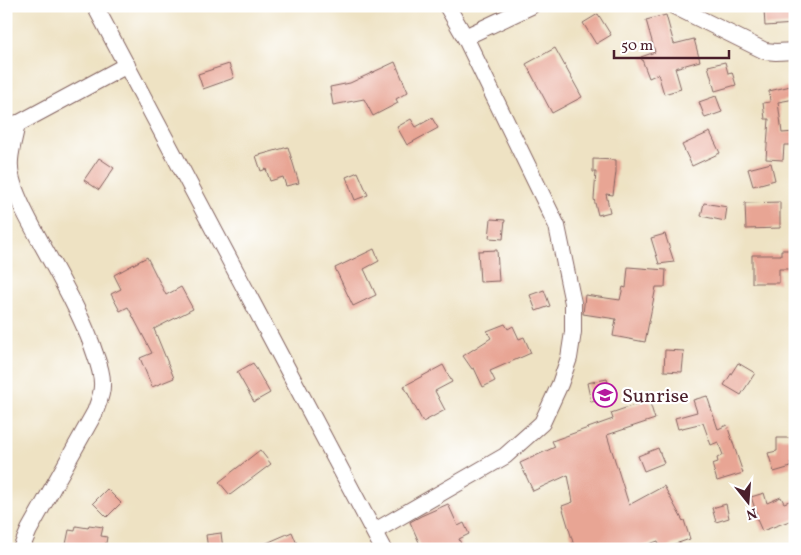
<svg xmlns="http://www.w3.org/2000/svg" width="801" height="555" font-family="Vollkorn,serif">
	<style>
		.building { fill: #e8a594 }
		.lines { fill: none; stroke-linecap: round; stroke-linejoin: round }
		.minor-casing { stroke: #836360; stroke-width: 18 }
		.minor { stroke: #fff; stroke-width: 16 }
		.labels { text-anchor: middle; stroke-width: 4.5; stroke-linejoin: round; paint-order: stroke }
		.poi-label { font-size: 20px; fill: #4a1f2b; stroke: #fff; text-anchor: start }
	</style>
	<rect width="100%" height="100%" fill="#fff"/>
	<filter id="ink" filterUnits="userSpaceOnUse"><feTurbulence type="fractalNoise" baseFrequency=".02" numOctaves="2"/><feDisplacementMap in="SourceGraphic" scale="10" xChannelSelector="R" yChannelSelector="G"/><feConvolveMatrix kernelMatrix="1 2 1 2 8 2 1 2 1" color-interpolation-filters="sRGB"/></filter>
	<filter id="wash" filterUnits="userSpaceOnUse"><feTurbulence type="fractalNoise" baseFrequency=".0096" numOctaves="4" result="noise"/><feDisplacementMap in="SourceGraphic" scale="20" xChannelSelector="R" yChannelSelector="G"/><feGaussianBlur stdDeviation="1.12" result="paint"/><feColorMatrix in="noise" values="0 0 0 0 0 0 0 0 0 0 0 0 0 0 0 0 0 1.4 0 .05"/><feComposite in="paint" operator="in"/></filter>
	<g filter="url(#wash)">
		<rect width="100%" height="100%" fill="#eee2c3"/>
		<g id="blocks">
			<g class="building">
				<polygon points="795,7 795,24 765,26 764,10"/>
				<polygon points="598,14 611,35 596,44 583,23"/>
				<polygon points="666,15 674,44 694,39 700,61 675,68 681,89 664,94 658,74 649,78 641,57 655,52 646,20"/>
				<polygon points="555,48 582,97 552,113 526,64"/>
				<polygon points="395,62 408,92 396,99 398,103 373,116 364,99 333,105 330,87 350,83"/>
				<polygon points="725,62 728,73 732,72 736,85 715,91 708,66"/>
				<polygon points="229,64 234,78 203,89 198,74"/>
				<polygon points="795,85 795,99 778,102 782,133 795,132 795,145 784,145 783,160 766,159 769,119 765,119 763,103 770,102 769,91"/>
				<polygon points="716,96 722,112 705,118 699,102"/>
				<polygon points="432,118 438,128 407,145 397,127 411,119 416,127"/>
				<polygon points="710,132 720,153 692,166 682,145"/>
				<polygon points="288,147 299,183 286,186 283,177 270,181 266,169 261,171 256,156"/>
				<polygon points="99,158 114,168 99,190 84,180"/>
				<polygon points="593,159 616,160 616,172 613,195 606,194 610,212 598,215 594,199 596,172 593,172"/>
				<polygon points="771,163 775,180 753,186 748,169"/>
				<polygon points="358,172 368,195 355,200 346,177"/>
				<polygon points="780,202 780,228 746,229 745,203"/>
				<polygon points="704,203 727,207 725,221 701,216"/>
				<polygon points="491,219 505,220 503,239 489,238"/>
				<polygon points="665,234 674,262 659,264 651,238"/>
				<polygon points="374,249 379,261 364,269 376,295 353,306 335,268"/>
				<polygon points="497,250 499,281 480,282 478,251"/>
				<polygon points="781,250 795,250 795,269 779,269 779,283 752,283 752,255 781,255"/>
				<polygon points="147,257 166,295 181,287 193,309 154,329 174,378 152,387 140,358 152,353 128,307 120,311 111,294 121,289 114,275"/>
				<polygon points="628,267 666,270 665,287 656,287 645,342 613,336 616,319 583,314 585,295 620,300 623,287 626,288"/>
				<polygon points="544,290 550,306 536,311 530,295"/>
				<polygon points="505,324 508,329 513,326 519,339 524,337 531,353 490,371 495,381 483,387 474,368 472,369 463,356 491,338 487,331"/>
				<polygon points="665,350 684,351 682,372 664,371"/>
				<polygon points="253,363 270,393 254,402 237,372"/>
				<polygon points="738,363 755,373 741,395 724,385"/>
				<polygon points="443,365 452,382 435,391 445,410 423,422 404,386"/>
				<polygon points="607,379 611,397 591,402 587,383"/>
				<polygon points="707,396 718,429 727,425 743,473 717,481 712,464 718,462 717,458 723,455 718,442 711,445 703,423 678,429 675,418 697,412 693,400"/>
				<polygon points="649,400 655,419 607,435 629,505 664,486 683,521 684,520 690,539 660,549 658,541 635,549 575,549 562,506 573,502 568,475 533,491 520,463 555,447 552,441 613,419 611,413"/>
				<polygon points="777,438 795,438 795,462 790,463 791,467 774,472 768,453 777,451"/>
				<polygon points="658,448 664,463 644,471 638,456"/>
				<polygon points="260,450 271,464 230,495 219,482"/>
				<polygon points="107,489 121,503 107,517 93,503"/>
				<polygon points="764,493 767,503 781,497 784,503 795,499 795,519 762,531 755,515 757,515 751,497"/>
				<polygon points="448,504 458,526 464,523 469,534 459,539 463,549 422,549 410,522 421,516"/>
				<polygon points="726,504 729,518 716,522 712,508"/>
				<polygon points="89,525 103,527 101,536 107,537 105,549 65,549 69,530 75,531 76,526 88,528"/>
				<polygon points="292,532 299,549 253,549"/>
				<polygon points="221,533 223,549 208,549 206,535"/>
			</g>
		</g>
	</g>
	<g filter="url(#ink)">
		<use href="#blocks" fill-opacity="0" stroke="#836360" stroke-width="1"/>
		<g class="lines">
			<g class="minor-casing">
				<g id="minor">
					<polyline points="95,6 383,549"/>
					<polyline points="674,6 765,51 776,52 795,51"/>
					<polyline points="465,37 531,6"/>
					<path d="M 17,123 C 14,142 6,160 12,180 C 17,200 29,220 39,239 C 58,274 78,308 92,345 C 96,358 103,372 102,386 C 102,395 98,403 95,412 L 29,530 L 21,549"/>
					<polyline points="10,128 127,65"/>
					<polyline points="375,531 505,456 542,423 560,384 569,358 573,332 573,303 557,226 465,37 447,6"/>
				</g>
			</g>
			<use href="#minor" class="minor"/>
		</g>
	</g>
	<defs>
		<g id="school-ring" transform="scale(1.25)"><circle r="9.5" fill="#fff" stroke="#b5179e" stroke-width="1.5"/><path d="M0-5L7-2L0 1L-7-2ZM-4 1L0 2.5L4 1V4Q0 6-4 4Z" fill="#b5179e"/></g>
	</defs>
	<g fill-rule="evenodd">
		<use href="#school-ring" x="605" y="395"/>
	</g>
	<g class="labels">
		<g class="poi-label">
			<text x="622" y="402">Sunrise</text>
		</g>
	</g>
	<rect width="801" height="555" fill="none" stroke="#fff" stroke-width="25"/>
	<g transform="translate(748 502) rotate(163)" stroke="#ffffff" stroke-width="4" paint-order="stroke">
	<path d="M0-4L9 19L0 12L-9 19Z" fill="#4a1f2b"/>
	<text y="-8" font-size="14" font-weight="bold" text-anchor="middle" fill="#4a1f2b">N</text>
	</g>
	<path d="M614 50v8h115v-8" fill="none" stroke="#4a1f2b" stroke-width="2.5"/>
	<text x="621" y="50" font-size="15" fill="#4a1f2b" stroke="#ffffff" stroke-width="4" paint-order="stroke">50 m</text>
</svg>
